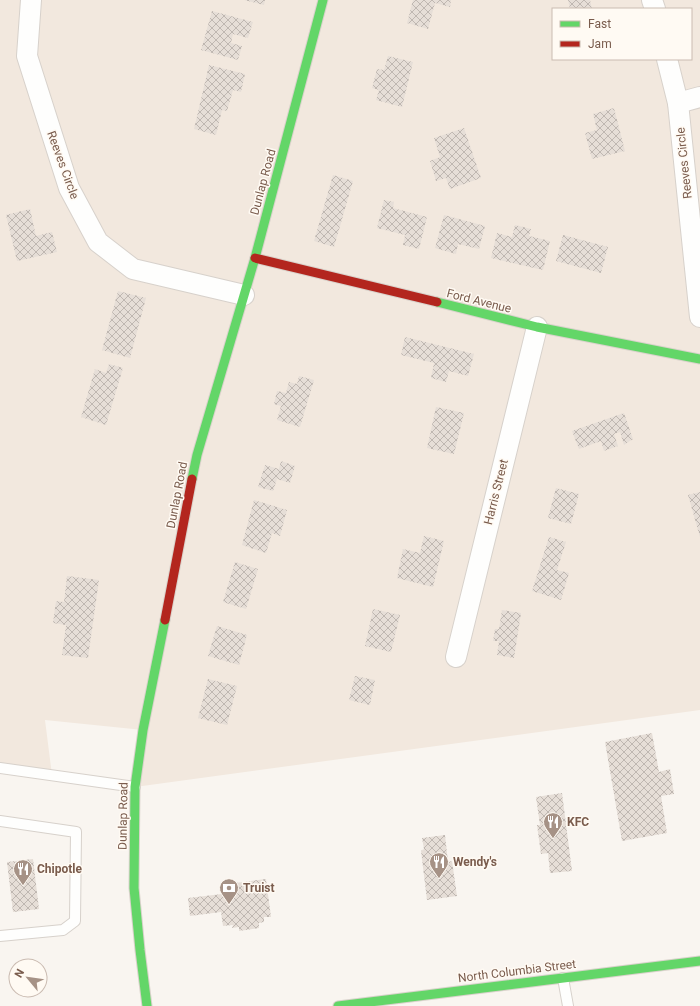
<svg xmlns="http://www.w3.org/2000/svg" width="700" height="1006" font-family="Roboto,sans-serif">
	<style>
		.residential { fill: #f2e8de; fill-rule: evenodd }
		.building { fill: url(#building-cross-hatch) }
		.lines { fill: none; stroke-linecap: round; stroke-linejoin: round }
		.lane-casing { stroke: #d7d1cb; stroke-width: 12 }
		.street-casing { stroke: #d7d1cb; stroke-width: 22 }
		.fast-casing { stroke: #d9d2cb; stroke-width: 11 }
		.jam-casing { stroke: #d9d2cb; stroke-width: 11 }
		.lane { stroke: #fefefd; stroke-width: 10 }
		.street { stroke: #fefefd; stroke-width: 20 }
		.fast { stroke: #63d668; stroke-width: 9 }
		.jam { stroke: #b3261e; stroke-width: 9 }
		.labels { text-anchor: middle; stroke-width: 3; stroke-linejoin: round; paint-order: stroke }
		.street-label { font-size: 12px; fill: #7a5c4d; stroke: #fffaf3 }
		.poi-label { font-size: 12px; font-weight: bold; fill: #7a5c4d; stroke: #fffaf3; text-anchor: start }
	</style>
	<defs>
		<pattern id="building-cross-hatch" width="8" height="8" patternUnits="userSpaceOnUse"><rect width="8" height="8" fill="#e6ded7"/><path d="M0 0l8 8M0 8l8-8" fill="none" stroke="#bfb7b1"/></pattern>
	</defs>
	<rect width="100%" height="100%" fill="#f9f5f0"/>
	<path class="residential" d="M 0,0 L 700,0 L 700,710 L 135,787 L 143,730 L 45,720 L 52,775 L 0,768 ZM 553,9 L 691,9 L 691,59 L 553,59 Z"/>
	<g class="building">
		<polygon points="244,0 265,0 264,5"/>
		<polygon points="413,0 451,0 450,7 435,3 428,29 407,23"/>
		<polygon points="568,0 590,0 592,9 570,9"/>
		<polygon points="212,11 253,22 248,38 233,34 231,43 242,46 238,60 201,50"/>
		<polygon points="388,56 413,62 402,107 376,100 379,90 372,88 377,69 384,70"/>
		<polygon points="209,65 245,74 241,92 233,90 227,111 222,110 216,135 194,129"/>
		<polygon points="614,108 625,151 592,159 585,133 597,130 593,114"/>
		<polygon points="464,128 481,178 450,189 446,178 436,181 430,161 440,157 434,138"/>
		<polygon points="333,175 353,181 334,247 314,241"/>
		<polygon points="384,200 394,202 393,208 427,217 419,249 403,245 405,235 377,228"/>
		<polygon points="30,209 36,236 52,232 57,252 17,261 6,215"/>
		<polygon points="444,215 485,226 479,249 458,244 456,254 435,248"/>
		<polygon points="515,225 531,229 529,236 550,241 543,270 491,258 497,233 512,237"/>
		<polygon points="563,235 608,247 601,273 556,261"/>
		<polygon points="118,291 146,298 130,358 102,350"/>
		<polygon points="405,337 474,354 468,376 449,371 446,382 431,378 434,363 401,355"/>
		<polygon points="109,364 123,368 106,425 81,417 95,369 106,373"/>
		<polygon points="299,376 314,380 300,427 277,420 281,406 274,404 277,391 286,393 289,382 297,384"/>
		<polygon points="436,407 464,413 454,454 427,448"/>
		<polygon points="624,413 633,439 624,445 620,432 614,434 618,446 604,451 601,441 579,449 572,431"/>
		<polygon points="281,461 295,466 290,483 277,479 273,491 258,487 265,465 279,469"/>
		<polygon points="556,488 579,494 571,524 548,518"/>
		<polygon points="700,492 700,537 688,495"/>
		<polygon points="254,500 287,510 280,536 272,533 266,553 242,545"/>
		<polygon points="424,536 444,541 433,587 397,578 403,549 420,553"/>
		<polygon points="549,537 566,542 557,570 569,573 561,600 532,591"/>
		<polygon points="235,562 258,569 246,609 223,602"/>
		<polygon points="67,576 99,580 88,658 62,655 66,625 53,623 56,601 64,602"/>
		<polygon points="373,609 400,615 391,652 365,646"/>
		<polygon points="502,610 521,613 514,658 497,655 499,641 493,641 495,629 499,629"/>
		<polygon points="217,626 247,635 239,665 208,656"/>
		<polygon points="355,676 375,680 370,705 349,700"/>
		<polygon points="208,679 237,686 227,725 198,718"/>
		<polygon points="652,733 659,772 670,769 674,794 661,796 667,833 622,841 605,742"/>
		<polygon points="562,793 572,871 550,873 548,853 541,854 537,825 540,825 536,797"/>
		<polygon points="445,835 448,862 452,861 457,896 427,900 421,851 424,849 422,838"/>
		<polygon points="33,859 39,909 13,912 7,862"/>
		<polygon points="266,879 271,917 264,917 264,922 259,923 259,928 239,931 239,927 232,928 233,925 223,926 221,912 190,916 188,898 222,894 221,885"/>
	</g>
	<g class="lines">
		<g class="lane-casing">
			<g id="lane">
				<polyline points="0,768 135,787"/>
				<polyline points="0,821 76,832 75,921 63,930 0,936"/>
				<polyline points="563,978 568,1006"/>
			</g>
		</g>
		<g class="street-casing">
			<g id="street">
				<polyline points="31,0 27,56 69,188 98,242 133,269 244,295"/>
				<polyline points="652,0 655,9"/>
				<polyline points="667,59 678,103 700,317"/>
				<polyline points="678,103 700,97"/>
				<polyline points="456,657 537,327"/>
			</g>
		</g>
		<g class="fast-casing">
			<g id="fast">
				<polyline points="437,302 537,327 700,359"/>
				<polyline points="192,479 197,455 255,258 323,0"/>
				<polyline points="147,1006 140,950 134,888 135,787 143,730 165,620"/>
				<polyline points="338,1006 700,961"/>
			</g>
		</g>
		<g class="jam-casing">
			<g id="jam">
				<polyline points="255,258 437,302"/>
				<polyline points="165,620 192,479"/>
			</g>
		</g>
		<use href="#lane" class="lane"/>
		<use href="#street" class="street"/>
		<use href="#fast" class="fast"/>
		<use href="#jam" class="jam"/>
	</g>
	<defs>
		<g id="restaurant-pin" transform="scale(1)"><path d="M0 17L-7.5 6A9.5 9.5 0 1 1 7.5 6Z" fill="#a69286" stroke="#fffaf3"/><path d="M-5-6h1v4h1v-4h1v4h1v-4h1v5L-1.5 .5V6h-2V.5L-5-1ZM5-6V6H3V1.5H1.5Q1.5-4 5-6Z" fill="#fff"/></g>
		<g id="bank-pin" transform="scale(1)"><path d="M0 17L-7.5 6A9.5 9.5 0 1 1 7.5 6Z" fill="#a69286" stroke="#fffaf3"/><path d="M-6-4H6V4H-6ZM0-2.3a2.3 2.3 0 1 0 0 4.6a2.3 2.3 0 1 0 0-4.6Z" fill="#fff"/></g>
	</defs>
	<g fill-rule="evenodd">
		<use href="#restaurant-pin" x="553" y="822"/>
		<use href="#restaurant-pin" x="439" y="862"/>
		<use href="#restaurant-pin" x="23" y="869"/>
		<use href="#bank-pin" x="229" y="888"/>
	</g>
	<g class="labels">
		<g class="street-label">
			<text transform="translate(684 163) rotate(-96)" y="4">Reeves Circle</text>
			<text transform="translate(63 165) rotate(70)" y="4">Reeves Circle</text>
			<text transform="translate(263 182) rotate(-75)" y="4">Dunlap Road</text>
			<text transform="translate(479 301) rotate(14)" y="4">Ford Avenue</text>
			<text transform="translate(496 492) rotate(-76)" y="4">Harris Street</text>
			<text transform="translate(177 495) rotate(-79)" y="4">Dunlap Road</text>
			<text transform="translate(123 816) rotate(-89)" y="4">Dunlap Road</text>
			<text transform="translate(517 971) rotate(-7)" y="4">North Columbia Street</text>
		</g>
		<g class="poi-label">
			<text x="567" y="826">KFC</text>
			<text x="453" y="866">Wendy's</text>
			<text x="37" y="873">Chipotle</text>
			<text x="243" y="892">Truist</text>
		</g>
	</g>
	<rect x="552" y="8" width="140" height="52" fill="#fffaf3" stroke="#cabbb1"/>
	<rect x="560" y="21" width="20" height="6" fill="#63d668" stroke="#cabbb1"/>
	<text x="588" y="28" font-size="12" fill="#7a5c4d">Fast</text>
	<rect x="560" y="41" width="20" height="6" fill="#b3261e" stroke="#cabbb1"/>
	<text x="588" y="48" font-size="12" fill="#7a5c4d">Jam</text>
	<g transform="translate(28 978) rotate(299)"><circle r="19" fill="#fffaf3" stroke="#cabbb1"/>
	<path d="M0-3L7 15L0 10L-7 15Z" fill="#a69286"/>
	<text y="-6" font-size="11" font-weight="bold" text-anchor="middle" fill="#7a5c4d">N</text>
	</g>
</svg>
